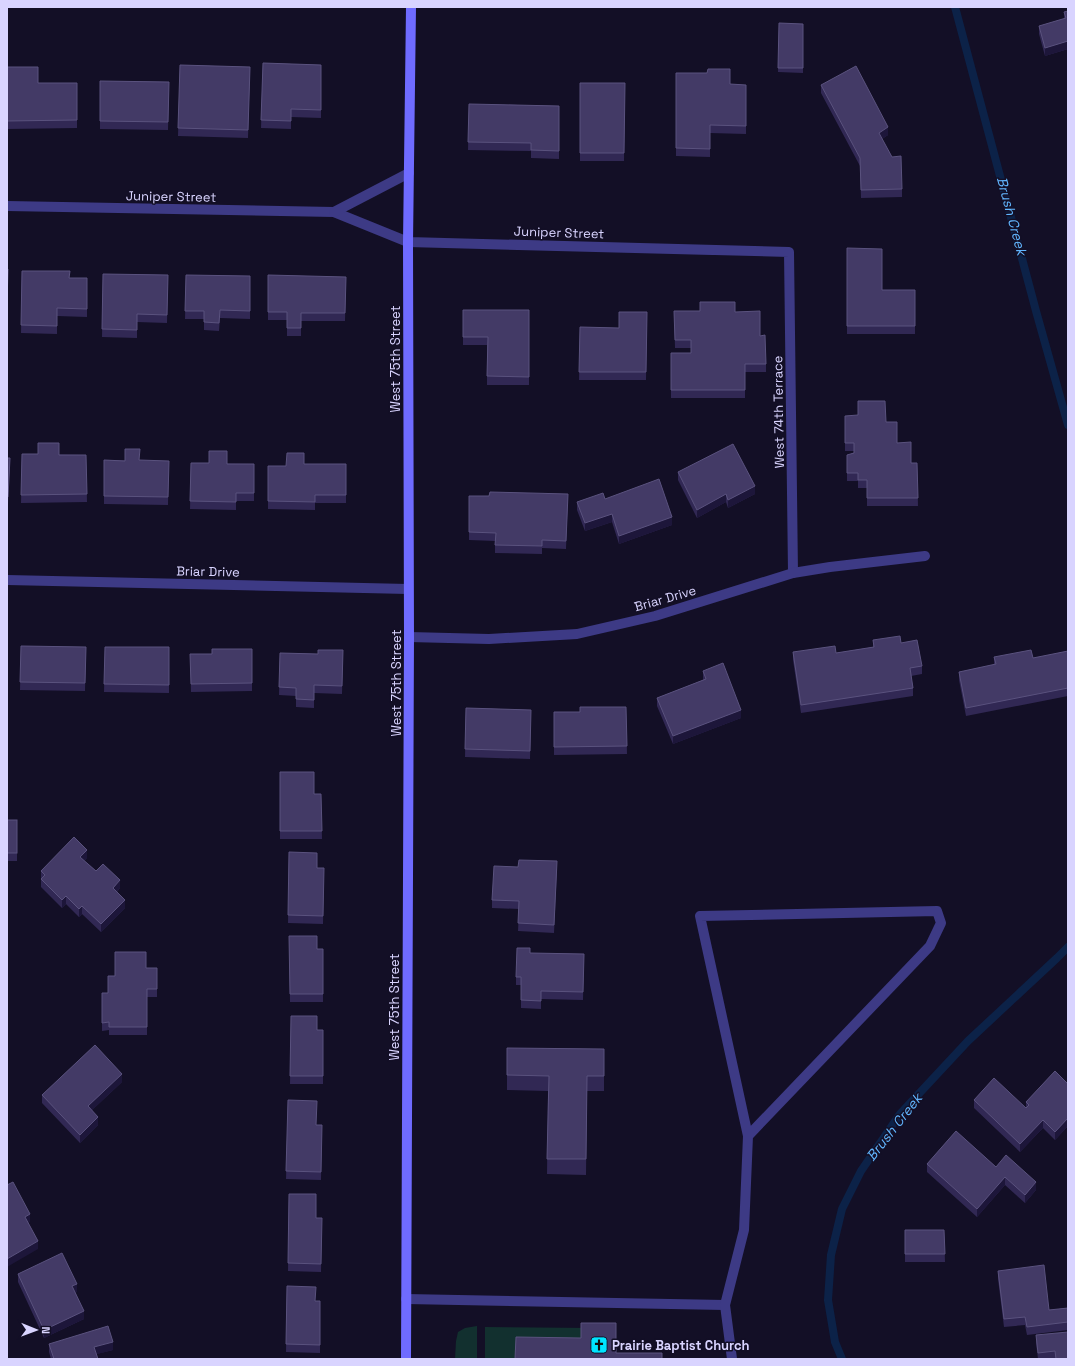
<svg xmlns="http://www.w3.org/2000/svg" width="1075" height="1366" font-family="'Space Grotesk',sans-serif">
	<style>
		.green { fill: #12302f }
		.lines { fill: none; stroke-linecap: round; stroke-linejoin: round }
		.stream { stroke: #0c2248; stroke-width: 8 }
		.service { stroke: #3d3a85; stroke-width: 10 }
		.minor { stroke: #3d3a85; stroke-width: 10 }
		.secondary { stroke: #6f6bff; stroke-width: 10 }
		.wall { fill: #312854 }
		.shaded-wall { fill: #1d163a }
		.building { fill: #433a66; stroke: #5a527e }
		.labels { text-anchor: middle; stroke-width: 3; stroke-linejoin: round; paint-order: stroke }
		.street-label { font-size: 13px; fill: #d9d4ff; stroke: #130f26 }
		.poi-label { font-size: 13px; font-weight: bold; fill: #d9d4ff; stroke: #130f26; text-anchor: start }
		.water-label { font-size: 14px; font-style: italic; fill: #62b6ff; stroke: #130f26 }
	</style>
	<rect width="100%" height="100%" fill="#130f26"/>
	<g class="green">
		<polygon points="477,1326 477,1359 455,1359 456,1341 458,1332 465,1328"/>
		<polygon points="485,1327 592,1328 591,1338 516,1359 485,1359"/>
	</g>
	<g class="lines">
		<g class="stream">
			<polyline points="955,7 1036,311 1068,425"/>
			<polyline points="842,1359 835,1342 828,1300 831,1255 842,1209 861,1171 900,1114 968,1041 1057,958 1068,947"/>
		</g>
		<g class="service">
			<polyline points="406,1299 725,1305"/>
			<polyline points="732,1359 725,1305 744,1230 748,1136 700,916 937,911 941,923 930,946 748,1136"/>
		</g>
		<g class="minor">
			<polyline points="7,206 334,212 408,242 789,252 793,573"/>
			<polyline points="334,212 409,173"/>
			<polyline points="7,580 408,589"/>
			<polyline points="409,637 489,639 577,634 655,616 793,573 830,567 925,556"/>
		</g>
		<polyline class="secondary" points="406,1359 409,637 408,242 411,7"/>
	</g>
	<g class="wall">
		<polygon points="1068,11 1068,49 1045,56 1039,34 1039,26 1064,19 1064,12"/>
		<polygon points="779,23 803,24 803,73 778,72"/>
		<polygon points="263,63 321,65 321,118 291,117 291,129 261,128"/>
		<polygon points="180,65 250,67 248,138 178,136"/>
		<polygon points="7,67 38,83 77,83 77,128 7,129"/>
		<polygon points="676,73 730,84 746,85 746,134 710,133 710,157 676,156"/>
		<polygon points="100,81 169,82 168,130 100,129"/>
		<polygon points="580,83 625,83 624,161 580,161"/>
		<polygon points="821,85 888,135 882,139 902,189 902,197 861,198 860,166 821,93"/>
		<polygon points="469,104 559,106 559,159 531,158 531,151 468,150"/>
		<polygon points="847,248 882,290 915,290 915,334 847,334"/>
		<polygon points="22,271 69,278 87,278 87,317 57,316 57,334 21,333"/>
		<polygon points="103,274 168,275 167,323 137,322 137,338 102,337"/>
		<polygon points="186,275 250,276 250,319 220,318 219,331 204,330 204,319 185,319"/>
		<polygon points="268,275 346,277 345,321 301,321 301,336 287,336 287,320 268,320"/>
		<polygon points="463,310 529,310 529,385 487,385 487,345 463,345"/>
		<polygon points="674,311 735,312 760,336 766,364 766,372 745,372 745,398 671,398 671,353 691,353 691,348 675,348"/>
		<polygon points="647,312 646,380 579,380 580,327 619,328"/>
		<polygon points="845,416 886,422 897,443 911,463 917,463 918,506 867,506 867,488 858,488 858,481 847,481 847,455 854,453 854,451 845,451"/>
		<polygon points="22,454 86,455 87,502 21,503"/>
		<polygon points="7,458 10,458 8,505 7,505"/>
		<polygon points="104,460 169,461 168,505 104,504"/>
		<polygon points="191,463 254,464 254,501 236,501 236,510 190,509"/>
		<polygon points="304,464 346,464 346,503 315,503 315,510 268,509 268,466 286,466"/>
		<polygon points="678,472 755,494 728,508 726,502 697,518 678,480"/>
		<polygon points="568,494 566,549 542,548 542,554 495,553 495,541 469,540 469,532 489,496"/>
		<polygon points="605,499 672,525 619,544 612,522 585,531 577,510 577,502"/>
		<polygon points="873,640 901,643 922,666 922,674 911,676 913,688 913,696 801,713 793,660 793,652 836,653 873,647"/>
		<polygon points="21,646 86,647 85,691 20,690"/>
		<polygon points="105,647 169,647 169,693 104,692"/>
		<polygon points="252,649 252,691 191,692 190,654 212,654"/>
		<polygon points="343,650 342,694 314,693 314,708 296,707 296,696 279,695 280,653 318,654"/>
		<polygon points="1068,651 1068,696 966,716 959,680 959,672 994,665 994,657 1033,658"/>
		<polygon points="703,671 741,718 673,744 657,706 657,698 703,680"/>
		<polygon points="626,707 627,754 554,755 554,712 580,712"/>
		<polygon points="466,708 531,710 530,759 465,757"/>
		<polygon points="280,772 314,794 321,794 322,839 280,839"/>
		<rect x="7" y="820" width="10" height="41"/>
		<polygon points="289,852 317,868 324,868 323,924 288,923"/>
		<polygon points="87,858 84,861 96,871 120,888 117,892 125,908 101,932 82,914 79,917 66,904 62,908 41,887 41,871"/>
		<polygon points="557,869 554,933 518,931 519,909 492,908 492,900"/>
		<polygon points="289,936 317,949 323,949 323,1002 290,1002"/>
		<polygon points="530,953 584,954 583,1000 541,999 541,1009 521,1008 521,985 516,985 516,977"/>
		<polygon points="146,968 157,968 157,997 147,997 147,1035 109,1035 109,1030 102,1031 102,993 108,993 115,976"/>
		<polygon points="291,1016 317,1030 323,1030 323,1084 290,1084"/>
		<polygon points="507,1048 604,1049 604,1091 587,1091 586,1175 547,1174 548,1091 507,1090"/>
		<polygon points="122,1082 92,1110 98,1125 80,1143 42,1103 42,1095"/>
		<polygon points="1068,1084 1068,1126 1055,1140 1043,1128 1020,1152 974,1108 974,1100 1026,1108 1026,1102"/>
		<polygon points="288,1100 316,1125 322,1125 321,1180 286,1179"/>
		<polygon points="927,1164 996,1167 1036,1190 1025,1203 1005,1185 977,1217 927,1172"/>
		<polygon points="289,1194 316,1218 322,1218 321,1272 288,1271"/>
		<polygon points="905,1230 944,1230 945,1262 905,1262"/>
		<polygon points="998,1271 1049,1310 1068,1308 1068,1330 1027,1335 1025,1325 1004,1327 998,1279"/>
		<polygon points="18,1274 77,1292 75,1292 84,1319 44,1338 18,1282"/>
		<polygon points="287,1286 315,1301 320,1301 320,1353 286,1352"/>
		<polygon points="1036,1335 1068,1359 1038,1359 1036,1343"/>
		<polygon points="49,1344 113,1350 96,1354 98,1359 51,1359 49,1352"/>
	</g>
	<g class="shaded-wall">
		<polygon points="1068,41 1068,49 1045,56 1045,48"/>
		<polygon points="888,127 888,135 879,141 879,133"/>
		<polygon points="755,486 755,494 728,508 728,500"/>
		<polygon points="726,494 726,502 697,518 697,510"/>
		<polygon points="612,514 612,522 585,531 585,523"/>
		<polygon points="672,517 672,525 619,544 619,536"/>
		<polygon points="741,710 741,718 673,744 673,736"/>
		<polygon points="87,850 87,858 80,865 80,857"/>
		<polygon points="120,880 120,888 113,896 113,888"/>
		<polygon points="66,896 66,904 62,908 62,900"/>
		<polygon points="125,900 125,908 101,932 101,924"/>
		<polygon points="82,906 82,914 79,917 79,909"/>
		<polygon points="122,1074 122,1082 88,1114 88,1106"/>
		<polygon points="98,1117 98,1125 80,1143 80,1135"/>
		<polygon points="1068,1118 1068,1126 1055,1140 1055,1132"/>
		<polygon points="1043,1120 1043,1128 1020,1152 1020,1144"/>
		<polygon points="1005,1177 1005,1185 977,1217 977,1209"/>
		<polygon points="1036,1182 1036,1190 1025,1203 1025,1195"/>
		<polygon points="30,1214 30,1222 25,1225 25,1217"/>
		<polygon points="38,1241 38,1249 7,1267 7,1259"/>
		<polygon points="77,1284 77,1292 72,1294 72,1286"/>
		<polygon points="84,1311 84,1319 44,1338 44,1330"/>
		<polygon points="113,1342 113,1350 94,1355 94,1347"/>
	</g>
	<g class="building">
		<polygon points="1068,11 1068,41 1045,48 1039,26 1066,18 1064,12"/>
		<polygon points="779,23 803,24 803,68 778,68"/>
		<polygon points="263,63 321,65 321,110 291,109 291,121 261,120"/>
		<polygon points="180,65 250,67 248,130 178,128"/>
		<polygon points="856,66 888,127 879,133 892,157 901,156 902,189 861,190 860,158 821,85"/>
		<polygon points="7,67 38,67 38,83 77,83 77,120 7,121"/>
		<polygon points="708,69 730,69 730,84 746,85 746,126 710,125 710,149 676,148 676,73 707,73"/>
		<polygon points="100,81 169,82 168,122 100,121"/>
		<polygon points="580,83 625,83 624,153 580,153"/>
		<polygon points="469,104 559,106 559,151 531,150 531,143 468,142"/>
		<polygon points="847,248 882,249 882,290 915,290 915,326 847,326"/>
		<polygon points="7,269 8,269 7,304"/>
		<polygon points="22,271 70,271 69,278 87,278 87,309 57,308 57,326 21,325"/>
		<polygon points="103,274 168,275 167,315 137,314 137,330 102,329"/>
		<polygon points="186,275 250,276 250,311 220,310 219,323 204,322 204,311 185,311"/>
		<polygon points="268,275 346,277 345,313 301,313 301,328 287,328 287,312 268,312"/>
		<polygon points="700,302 735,302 735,312 760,311 760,336 765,335 766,364 745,364 745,390 671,390 671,353 691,353 691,340 675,340 674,311 700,311"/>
		<polygon points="463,310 529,310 529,377 487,376 488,337 463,337"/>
		<polygon points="619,312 647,312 646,372 579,372 580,327 619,328"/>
		<polygon points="858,401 885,401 886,422 897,422 897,443 911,442 911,463 917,463 918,498 867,498 867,480 858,480 858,473 847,473 847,455 854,453 854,443 845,443 845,416 858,415"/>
		<polygon points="38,443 59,443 59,455 86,455 87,494 21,495 22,454 38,454"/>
		<polygon points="733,444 755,486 728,500 726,494 697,510 678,472"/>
		<polygon points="125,449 140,449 139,460 169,461 168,497 104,496 104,460 125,461"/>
		<polygon points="209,451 227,451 227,464 254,464 254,493 236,493 236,502 190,501 191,463 209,463"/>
		<polygon points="287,453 304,453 304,464 346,464 346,495 315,495 315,502 268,501 268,466 286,466"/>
		<polygon points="7,458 10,458 8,497 7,497"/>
		<polygon points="659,479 672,517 619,536 612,514 585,523 577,502 603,493 605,499"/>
		<polygon points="490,492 568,494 566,541 542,540 542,546 495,545 496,533 469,532 469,496 489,496"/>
		<polygon points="900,636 901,643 917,640 922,666 910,668 913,688 801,705 793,652 835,646 836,653 874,647 873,640"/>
		<polygon points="21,646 86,647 85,683 20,682"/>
		<polygon points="105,647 169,647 169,685 104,684"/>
		<polygon points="212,649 252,649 252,683 191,684 190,654 212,654"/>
		<polygon points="318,650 343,650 342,686 314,685 314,700 296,699 296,688 279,687 280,653 318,654"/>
		<polygon points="1031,650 1033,658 1068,651 1068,688 966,708 959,672 996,664 994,657"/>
		<polygon points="723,663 741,710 673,736 657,698 706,679 703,671"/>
		<polygon points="580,707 626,707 627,746 554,747 554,712 580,712"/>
		<polygon points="466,708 531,710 530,751 465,749"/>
		<polygon points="280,772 314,772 314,794 321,794 322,831 280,831"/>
		<rect x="7" y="820" width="10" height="33"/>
		<polygon points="74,837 87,850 80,857 96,871 103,864 120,880 113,888 125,900 101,924 82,906 79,909 66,896 62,900 41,879 45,875 41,871"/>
		<polygon points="289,852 317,853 317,868 324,868 323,916 288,915"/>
		<polygon points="519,860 557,861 554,925 518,923 519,901 492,900 494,866 518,867"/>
		<polygon points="289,936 317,936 317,949 323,949 323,994 290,994"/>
		<polygon points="517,948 530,948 530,953 584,954 583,992 541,991 541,1001 521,1000 521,977 516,977"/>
		<polygon points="115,952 146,952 146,968 157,968 157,989 147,989 147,1027 109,1027 109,1022 102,1023 102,993 108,993 108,976 115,976"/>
		<polygon points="291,1016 317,1016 317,1030 323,1030 323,1076 290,1076"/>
		<polygon points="95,1045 122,1074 88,1106 98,1117 80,1135 42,1095"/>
		<polygon points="507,1048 604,1049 604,1076 587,1076 586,1159 547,1159 549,1076 507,1075"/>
		<polygon points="1055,1071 1068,1084 1068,1118 1055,1132 1043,1120 1020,1144 974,1100 994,1078 1026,1108 1029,1105 1026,1102"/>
		<polygon points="288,1100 317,1101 316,1125 322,1125 321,1172 286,1171"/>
		<polygon points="956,1131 996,1167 1006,1155 1036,1182 1025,1195 1005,1177 977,1209 927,1164"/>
		<polygon points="13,1182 30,1214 25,1217 38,1241 7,1259 7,1185"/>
		<polygon points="289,1194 316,1194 316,1218 322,1218 321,1264 288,1263"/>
		<polygon points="905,1230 944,1230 945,1254 905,1254"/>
		<polygon points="62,1253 77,1284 72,1286 84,1311 44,1330 18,1274"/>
		<polygon points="1044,1265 1049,1310 1068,1308 1068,1322 1027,1327 1025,1317 1004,1319 998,1271"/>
		<polygon points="287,1286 316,1287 315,1301 320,1301 320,1345 286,1344"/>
		<polygon points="581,1323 616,1323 616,1353 662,1353 662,1359 515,1359 516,1337 581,1338"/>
		<polygon points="108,1326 113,1342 94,1347 98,1359 54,1359 49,1344"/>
		<polygon points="1068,1332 1068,1359 1056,1359 1055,1351 1038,1353 1036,1335"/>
	</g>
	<defs>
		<g id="church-square" transform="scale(0.9)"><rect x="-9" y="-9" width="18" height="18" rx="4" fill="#00e5ff" stroke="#130f26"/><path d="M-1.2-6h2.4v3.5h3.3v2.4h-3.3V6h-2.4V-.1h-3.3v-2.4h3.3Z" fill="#111"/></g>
	</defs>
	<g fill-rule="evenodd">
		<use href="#church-square" x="599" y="1345"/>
	</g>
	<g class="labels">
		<g class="street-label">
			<text transform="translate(171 196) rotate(1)" y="5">Juniper Street</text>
			<text transform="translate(559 232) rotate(2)" y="5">Juniper Street</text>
			<text transform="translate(395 359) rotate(-90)" y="5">West 75th Street</text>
			<text transform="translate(778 412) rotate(-91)" y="5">West 74th Terrace</text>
			<text transform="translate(208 571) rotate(1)" y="5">Briar Drive</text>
			<text transform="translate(665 598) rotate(-16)" y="5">Briar Drive</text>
			<text transform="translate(396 683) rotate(-90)" y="5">West 75th Street</text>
			<text transform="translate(394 1007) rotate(-90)" y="5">West 75th Street</text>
		</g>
		<g class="poi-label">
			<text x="612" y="1350">Prairie Baptist Church</text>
		</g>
		<g class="water-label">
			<text transform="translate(1012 216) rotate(75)" y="5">Brush Creek</text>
			<text transform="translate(894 1127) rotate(-52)" y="5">Brush Creek</text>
		</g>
	</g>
	<rect width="1075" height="1366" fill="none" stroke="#d9d4ff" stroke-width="16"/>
	<g transform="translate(36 1330) rotate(91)" stroke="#130f26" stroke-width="3" paint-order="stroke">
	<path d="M0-3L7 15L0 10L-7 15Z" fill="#d9d4ff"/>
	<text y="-6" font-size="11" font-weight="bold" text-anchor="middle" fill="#d9d4ff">N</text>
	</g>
</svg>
